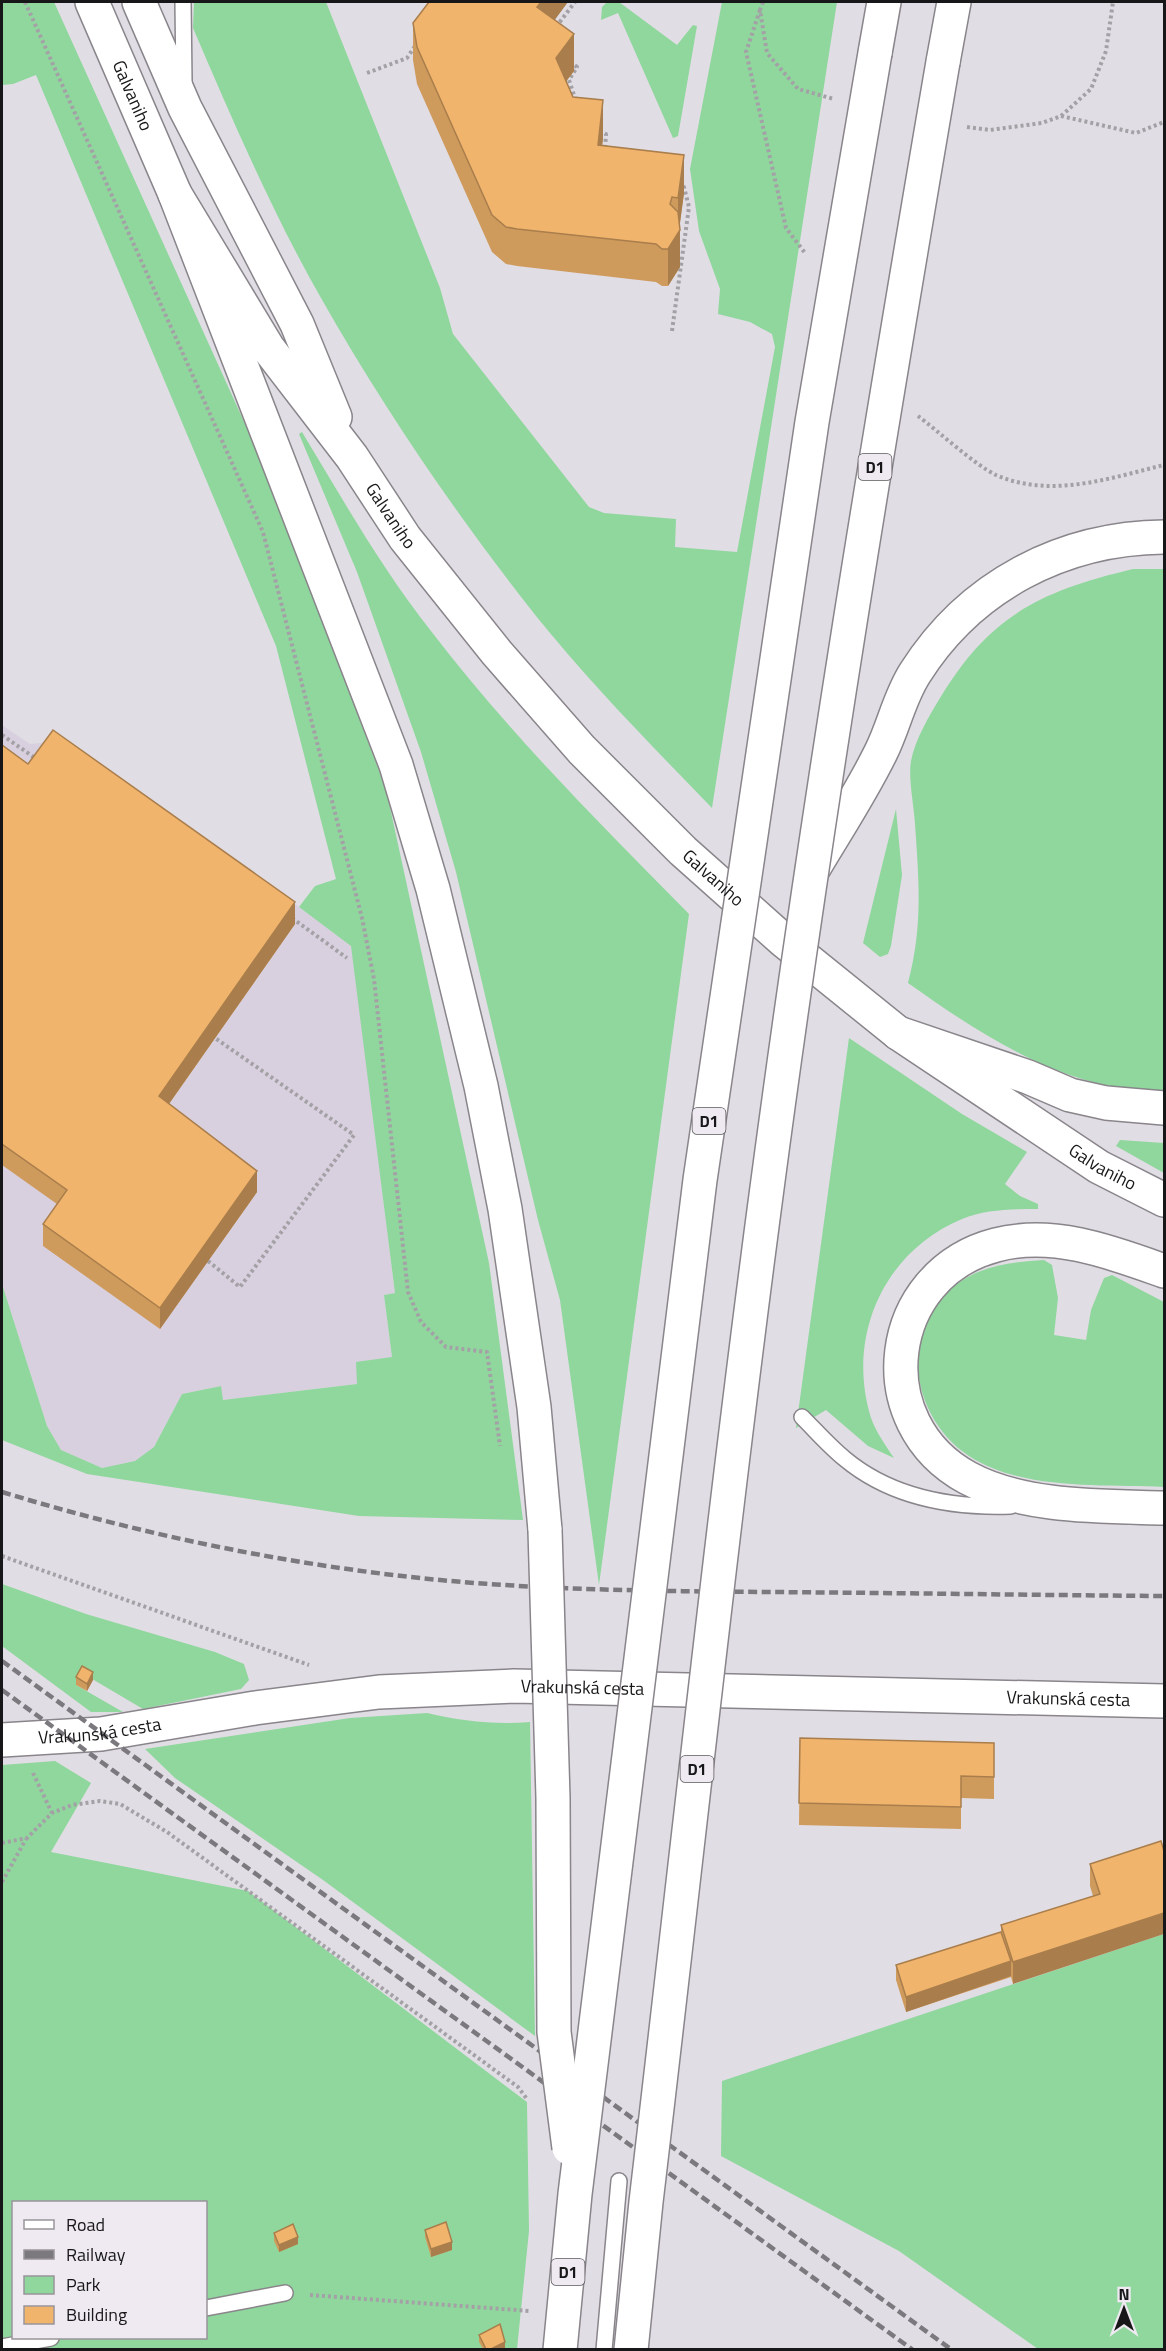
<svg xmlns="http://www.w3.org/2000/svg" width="1166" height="2351" font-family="'Titillium Web',sans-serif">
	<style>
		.built { fill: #d8d0de }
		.green { fill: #8fd79d; fill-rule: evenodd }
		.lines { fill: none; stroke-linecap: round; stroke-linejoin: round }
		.lane-casing { stroke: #89858b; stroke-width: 18 }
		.secondary-casing { stroke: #89858b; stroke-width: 36 }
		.highway-casing { stroke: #89858b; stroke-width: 36 }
		.path { stroke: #a4a1a6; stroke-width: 4; stroke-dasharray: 3 3; stroke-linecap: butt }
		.lane { stroke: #fff; stroke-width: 15 }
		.secondary { stroke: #fff; stroke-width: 33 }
		.highway { stroke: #fff; stroke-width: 33 }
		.rail { stroke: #7c797e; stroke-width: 4.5; stroke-dasharray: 9 4.5; stroke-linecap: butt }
		.highway-bridge-casing { stroke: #89858b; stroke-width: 36; stroke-linecap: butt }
		.highway-bridge { stroke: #fff; stroke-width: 33 }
		.wall { fill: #cf9b5d }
		.shaded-wall { fill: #a97e4c }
		.building { fill: #f1b46c; stroke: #a97e4c; stroke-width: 1.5 }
		.labels { text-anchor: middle; stroke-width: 5; stroke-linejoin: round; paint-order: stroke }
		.shield { fill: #efeaf1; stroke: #585659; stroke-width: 1.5 }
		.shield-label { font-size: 16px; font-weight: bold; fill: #171618 }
		.street-label { font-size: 18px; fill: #171618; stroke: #efeaf1 }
	</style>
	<rect width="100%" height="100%" fill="#e1dde4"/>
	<polygon class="built" points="2,725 30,744 62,741 299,907 351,945 357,988 395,1293 384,1295 392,1357 357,1384 223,1400 220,1386 182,1394 154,1447 135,1461 102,1468 61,1450 47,1426 2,1284"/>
	<g class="green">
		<polygon points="2,2 54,2 260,457 386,789 489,1263 523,1520 359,1516 87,1474 2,1440 2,1284 47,1426 61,1450 102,1468 135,1461 154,1447 182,1394 221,1386 223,1400 357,1384 356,1362 392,1357 384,1295 395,1293 351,946 299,907 315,886 336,879 276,646 36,75 13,84 2,85"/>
		<path d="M 194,2 L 326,2 L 440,288 L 453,334 L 589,507 L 604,513 L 676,519 L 675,547 L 737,552 L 775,347 L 772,334 L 750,322 L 718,314 L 720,289 L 699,231 L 690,169 L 722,2 L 837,2 L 712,808 C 652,746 590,683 536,616 C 457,516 384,409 321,298 C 272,212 232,119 193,28 Z"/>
		<polygon points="607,2 619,2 677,45 693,25 697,26 678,136 673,138 618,13 601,20 602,7"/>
		<path d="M 302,432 C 343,500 382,569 431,631 C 509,733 599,823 689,914 L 599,1585 L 560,1300 L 538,1220 L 456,872 L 421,752 L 357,572 L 299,434 Z"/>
		<path d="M 1133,569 L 1164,569 L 1164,1092 C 1151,1094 1138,1091 1124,1089 C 1043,1076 973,1029 908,983 C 923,926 919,882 915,824 C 914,807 908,777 911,761 C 915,740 929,716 940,698 C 990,615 1041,591 1133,569 Z"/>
		<polygon points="896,809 902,875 891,946 888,954 880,957 863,943"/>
		<path d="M 849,1038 L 962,1114 L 1027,1152 L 1005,1184 L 1020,1196 L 1038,1204 L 1038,1209 C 1013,1209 986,1209 962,1219 C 883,1252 846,1337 871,1418 C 876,1432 886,1446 894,1458 L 868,1446 L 826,1410 L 796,1428 Z"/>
		<polygon points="1120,1140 1164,1143 1164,1173 1116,1146"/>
		<path d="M 1044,1260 L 1052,1265 L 1058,1298 L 1054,1335 L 1086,1340 L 1091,1310 L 1104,1278 L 1112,1275 L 1164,1302 L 1164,1487 C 1103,1484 1023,1491 969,1456 C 912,1419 896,1330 954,1286 C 981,1265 1012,1262 1044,1260 Z"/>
		<polygon points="2,1584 86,1614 215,1652 244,1664 249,1680 241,1689 143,1709 82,1673 76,1685 123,1712 91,1712 2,1646"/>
		<path d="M 427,1713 C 462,1721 494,1725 530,1722 L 535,2036 L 323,1880 L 175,1778 L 145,1749 L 350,1718 Z"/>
		<path d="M 55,1761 L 91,1783 L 51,1852 L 248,1891 L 527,2102 L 529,2231 L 517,2349 L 2,2350 L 2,1765 ZM 14,2202 L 206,2202 L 206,2338 L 14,2338 Z"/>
		<polygon points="1164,1934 1164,2349 1038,2349 899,2251 721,2156 722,2081"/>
	</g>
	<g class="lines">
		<g class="lane-casing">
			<g id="lane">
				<polyline points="183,2 184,82"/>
				<path d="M 802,1417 C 816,1431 830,1447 845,1459 C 892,1498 953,1508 1011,1506"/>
				<polyline points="206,2308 285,2293"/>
				<polyline points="2,2347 51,2338"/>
				<polyline points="604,2350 619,2181"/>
			</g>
		</g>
		<g class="secondary-casing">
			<g id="secondary">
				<path id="s1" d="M 92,2 L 175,194 L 268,348 L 352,457 L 405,538 L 497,653 L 582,750 L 683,851 L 784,941 L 898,1033 L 1099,1167 L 1164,1200"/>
				<polyline points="139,2 185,108 297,324 335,417"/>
				<path id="s2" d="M 2,1740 L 101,1734 L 255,1708 L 379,1692 L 514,1686 L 1164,1701"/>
			</g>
		</g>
		<g class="highway-casing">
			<g id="highway">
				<polyline points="875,53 884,2"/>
				<polyline points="943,62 954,2"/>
				<polyline points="175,194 396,765 433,889 481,1086 505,1209 534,1407 545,1530"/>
				<path d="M 812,871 C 835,832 861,793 881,752 C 894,726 899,698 915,673 C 970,586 1062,538 1164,537"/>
				<polyline points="898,1033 1028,1077 1070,1095 1106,1103 1164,1108"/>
				<path d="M 1164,1271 C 1111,1252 1053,1230 996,1245 C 884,1274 866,1423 968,1478 C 1023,1508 1103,1506 1164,1508"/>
			</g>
		</g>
		<g class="path">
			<polyline points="25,2 263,532 362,918 374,979 408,1292 421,1322 446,1347 487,1352 500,1446"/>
			<polyline points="763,2 760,10 767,53 798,89 834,99"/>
			<polyline points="760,10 746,52 786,228 805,253"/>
			<polyline points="556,27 575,2"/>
			<polyline points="570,62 577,67 569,80 576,101"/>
			<polyline points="367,73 407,58 415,46"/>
			<polyline points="1061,116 1136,133 1164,122"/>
			<polyline points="967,127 990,130 1042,123 1061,116 1091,89 1106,51 1113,2"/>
			<polyline points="599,133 606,134 605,149"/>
			<polyline points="672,331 689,207 684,187 679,186"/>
			<path d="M 918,416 C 938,431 975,465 996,475 C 1051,499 1110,478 1164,465"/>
			<polyline points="2,735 35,758"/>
			<polyline points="292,918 347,958"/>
			<polyline points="208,1261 240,1287 354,1135 215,1038"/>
			<polyline points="2,1556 309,1665"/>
			<polyline points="33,1773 52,1813"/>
			<polyline points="2,1843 27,1838 52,1813 72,1805 100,1801 120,1804 167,1832 518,2087 527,2099"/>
			<polyline points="2,1882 26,1839"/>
			<polyline points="310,2295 530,2311"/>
		</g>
		<use href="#lane" class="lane"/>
		<use href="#secondary" class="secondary"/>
		<use href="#highway" class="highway"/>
		<g class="rail">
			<path d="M 2,1492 C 130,1531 260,1559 393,1575 C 518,1590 644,1591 770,1592 C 901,1593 1033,1595 1164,1596"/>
			<polyline points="2,1661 952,2350"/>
			<polyline points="2,1690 913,2350"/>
		</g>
		<g class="highway-bridge-casing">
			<g id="highway-bridge">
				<polyline points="545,1530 553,1798 554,2032 569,2148"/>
				<polyline points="560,2350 575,2194 700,1180 812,422 875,53"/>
				<path d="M 631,2350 L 646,2202 C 686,1864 722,1526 767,1188 C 817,811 879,436 943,62"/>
			</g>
		</g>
		<use href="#highway-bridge" class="highway-bridge"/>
	</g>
	<g class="wall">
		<polygon points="554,20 574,71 566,81 573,97 603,138 602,146 684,193 679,228 680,267 668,286 662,286 656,282 517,266 506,264 492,252 417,84 413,60 413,23"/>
		<polygon points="2,745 28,764 295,924 169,1104 257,1192 160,1329 43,1246 43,1224 57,1204 2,1165"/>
		<polygon points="76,1677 93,1680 87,1691 76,1685"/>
		<polygon points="800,1738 994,1765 994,1799 961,1798 961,1829 799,1825"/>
		<polygon points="1164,1851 1013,1984 1011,1977 906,2012 896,1980 896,1965 1001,1932 1001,1925 1093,1896 1090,1886 1090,1864"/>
		<polygon points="425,2230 452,2250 431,2257 425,2237"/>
		<polygon points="274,2233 298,2244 279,2252 274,2241"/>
		<polygon points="479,2335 505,2349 483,2349 479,2342"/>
	</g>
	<g class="shaded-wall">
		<polygon points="541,2 568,2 537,44 537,7"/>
		<polygon points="574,34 574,71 556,95 556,58"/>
		<polygon points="603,100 603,138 598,182 598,145"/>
		<polygon points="684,155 684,193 679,231 680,230 680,267 668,286 668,249 678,232 678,198"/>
		<polygon points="295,902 295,924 159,1118 159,1096"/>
		<polygon points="257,1171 257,1192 160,1329 160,1308"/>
		<polygon points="93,1672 93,1680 87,1691 87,1684"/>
		<polygon points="1164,1913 1164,1934 1013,1984 1013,1962"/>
		<polygon points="1011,1961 1011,1976 906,2012 906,1997"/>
		<polygon points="298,2237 298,2244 279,2252 279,2245"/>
		<polygon points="452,2242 452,2250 431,2257 431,2249"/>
		<polygon points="505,2342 505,2349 491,2349"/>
	</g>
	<g class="building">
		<polygon points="429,2 541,2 537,7 574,34 556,58 573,97 603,100 598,145 684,155 678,198 672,197 670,204 678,212 680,230 668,249 662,249 656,244 517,229 506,227 492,215 417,47 413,23"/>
		<polygon points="53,730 295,902 159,1096 257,1171 160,1308 43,1224 67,1190 2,1144 2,745 28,764"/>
		<polygon points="82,1666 93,1672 87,1684 76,1677"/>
		<polygon points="800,1738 994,1743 994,1777 961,1776 961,1807 799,1803"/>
		<polygon points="1161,1841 1164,1851 1164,1913 1013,1962 1001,1925 1100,1894 1090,1864"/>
		<polygon points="1001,1932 1011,1961 906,1997 896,1965"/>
		<polygon points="446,2222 452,2242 431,2249 425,2230"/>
		<polygon points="293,2224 298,2237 279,2245 274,2233"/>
		<polygon points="500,2324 505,2342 491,2349 486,2349 479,2335"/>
	</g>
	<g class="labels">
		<g class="shield">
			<rect x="858.5" y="454" width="33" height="26" rx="4.5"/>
			<rect x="692.5" y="1108" width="33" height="26" rx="4.5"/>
			<rect x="680.5" y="1756" width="33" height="26" rx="4.5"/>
			<rect x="551.5" y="2259" width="33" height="26" rx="4.5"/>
		</g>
		<g class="shield-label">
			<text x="875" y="473">D1</text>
			<text x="709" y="1127">D1</text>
			<text x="697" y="1775">D1</text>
			<text x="568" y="2278">D1</text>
		</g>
		<g class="street-label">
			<text dy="6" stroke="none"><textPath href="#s1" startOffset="102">Galvaniho</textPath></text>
			<text dy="6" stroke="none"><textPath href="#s1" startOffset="597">Galvaniho</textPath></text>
			<text dy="6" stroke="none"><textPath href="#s1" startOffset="1083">Galvaniho</textPath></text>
			<text dy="6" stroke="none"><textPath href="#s1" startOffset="1569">Galvaniho</textPath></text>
			<text dy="6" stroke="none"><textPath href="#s2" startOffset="584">Vrakunská cesta</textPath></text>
			<text dy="6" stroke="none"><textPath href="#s2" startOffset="1070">Vrakunská cesta</textPath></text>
			<text dy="6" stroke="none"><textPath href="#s2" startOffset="98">Vrakunská cesta</textPath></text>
		</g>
	</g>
	<rect width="1166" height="2351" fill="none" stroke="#171618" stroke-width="6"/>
	<rect x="12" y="2201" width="195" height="138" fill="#efeaf1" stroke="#99959a" stroke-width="1.5"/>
	<rect x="24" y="2220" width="30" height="9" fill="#ffffff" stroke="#99959a" stroke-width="1.5"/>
	<text x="66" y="2231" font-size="18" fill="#171618">Road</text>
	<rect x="24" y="2250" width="30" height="9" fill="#7c797e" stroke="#99959a" stroke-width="1.5"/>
	<text x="66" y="2261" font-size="18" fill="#171618">Railway</text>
	<rect x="24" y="2276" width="30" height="18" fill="#8fd79d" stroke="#99959a" stroke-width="1.5"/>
	<text x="66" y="2291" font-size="18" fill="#171618">Park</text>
	<rect x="24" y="2306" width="30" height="18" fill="#f1b46c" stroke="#99959a" stroke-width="1.5"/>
	<text x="66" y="2321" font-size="18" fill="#171618">Building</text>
	<g transform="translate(1124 2309)" stroke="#efeaf1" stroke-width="4.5" paint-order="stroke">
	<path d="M0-4.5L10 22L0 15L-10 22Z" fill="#171618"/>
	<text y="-9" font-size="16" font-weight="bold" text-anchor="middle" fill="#171618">N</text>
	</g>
</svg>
